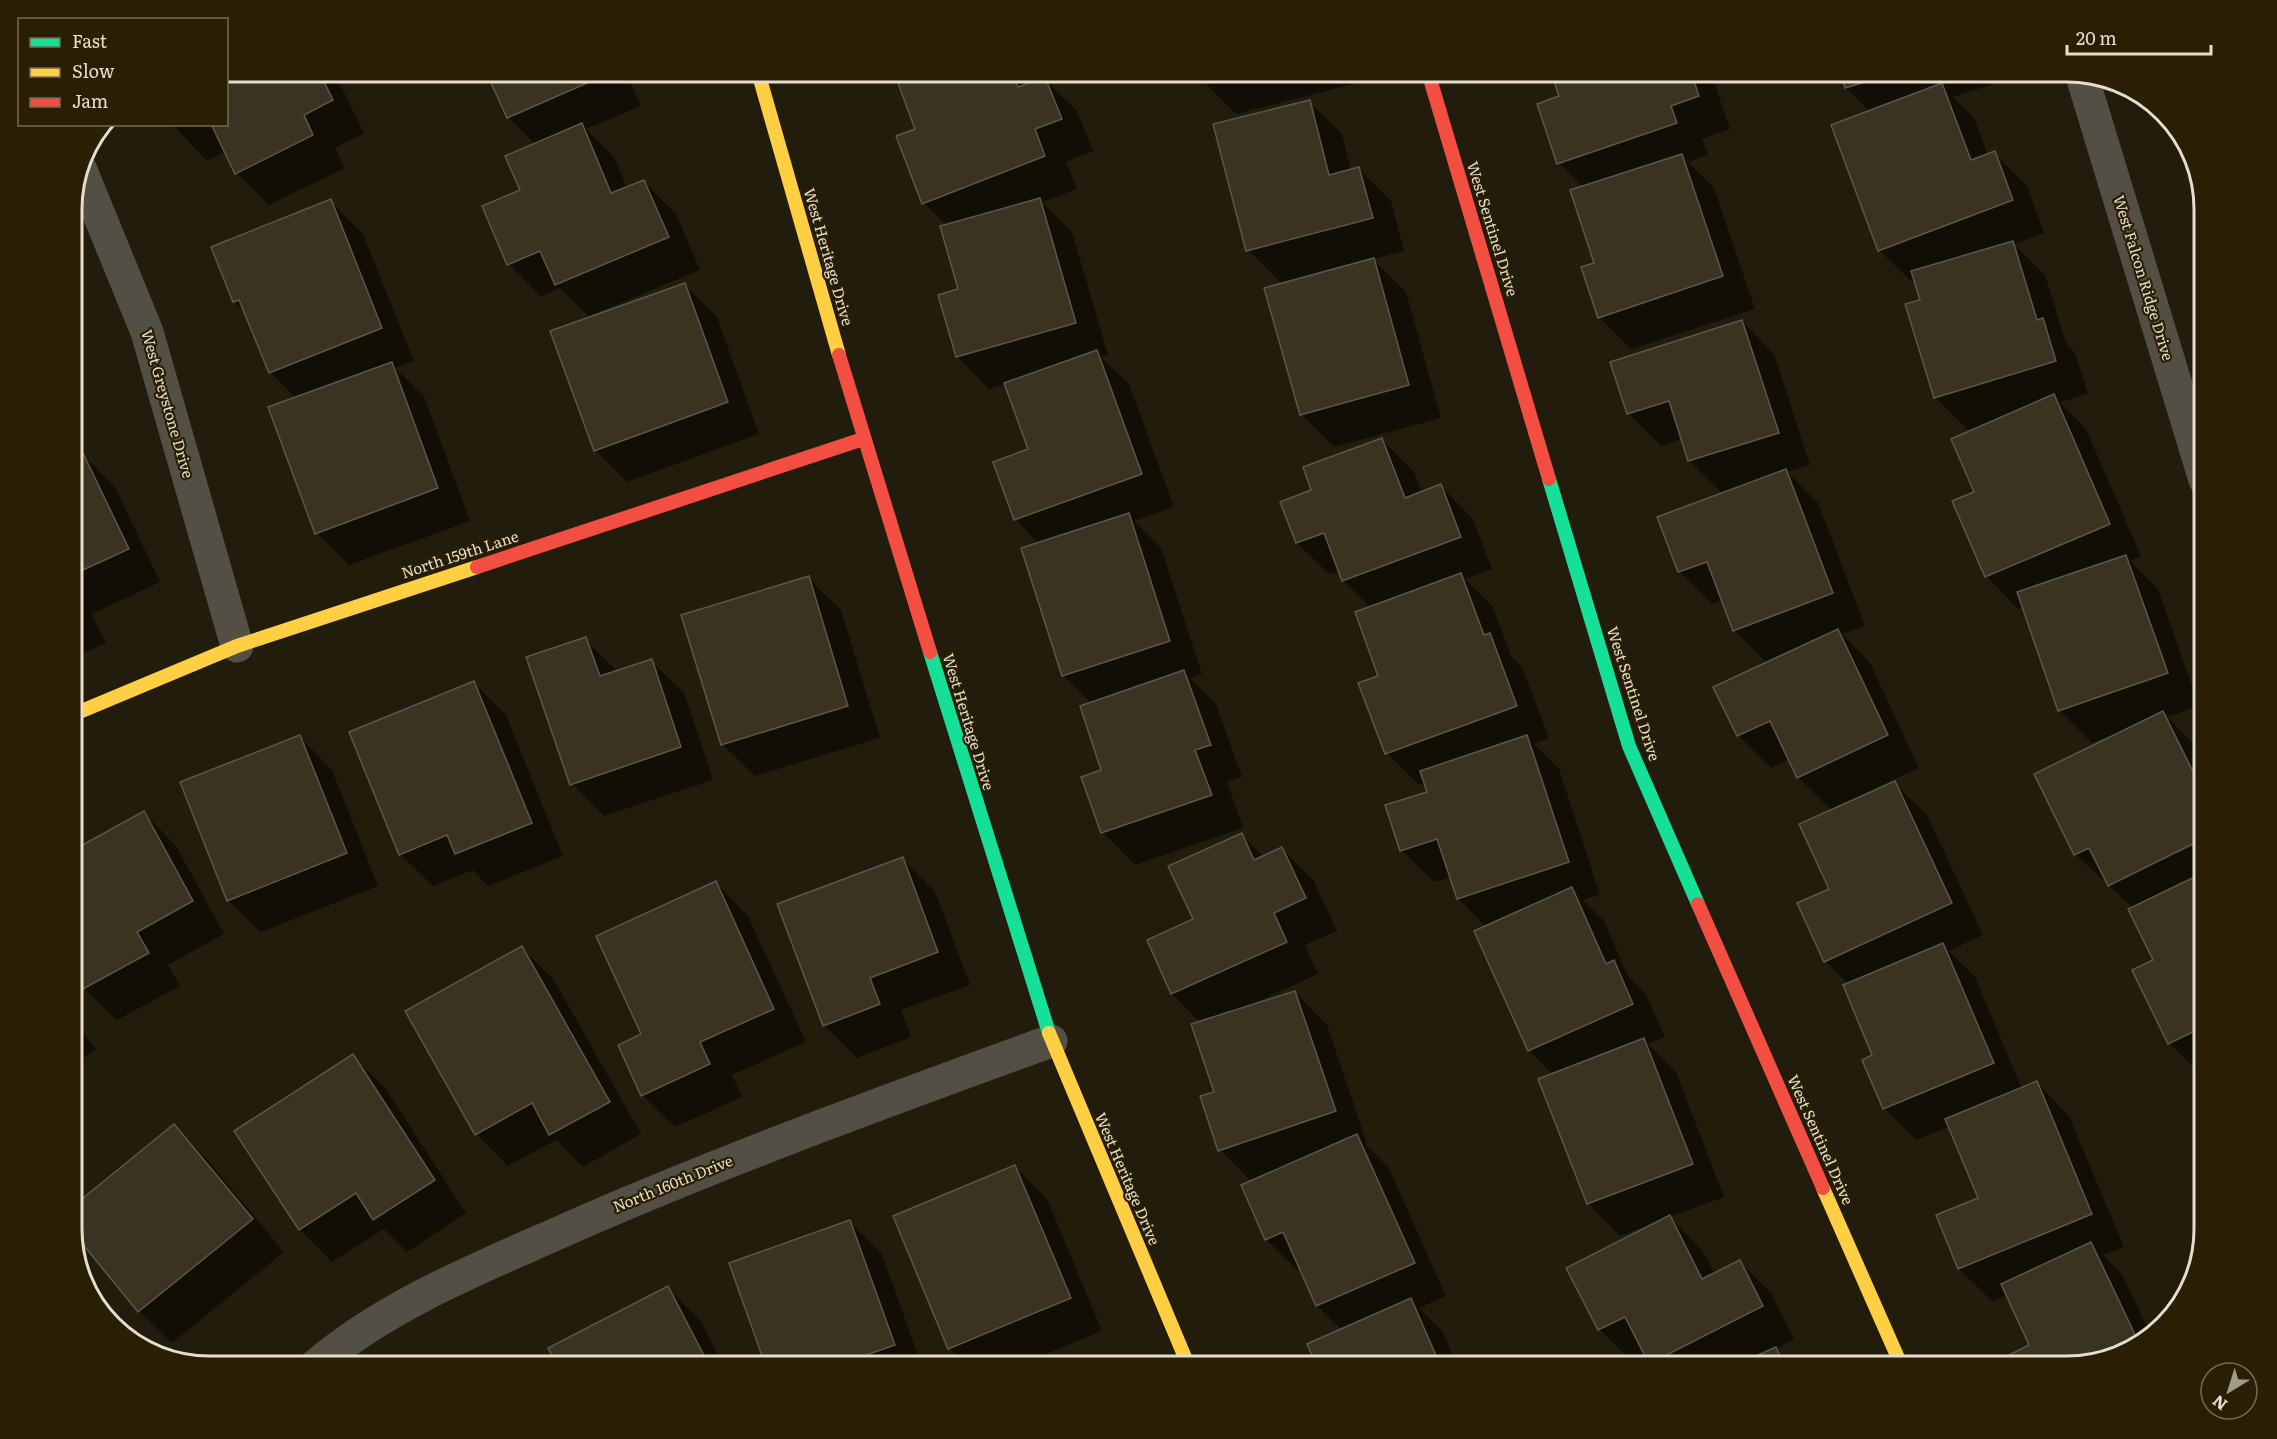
<svg xmlns="http://www.w3.org/2000/svg" width="2277" height="1439" font-family="Literata,serif">
	<style>
		.shadow { fill: #0007 }
		.building { fill: #3a3321; stroke: #5c574b; stroke-width: 1.5 }
		.lines { fill: none; stroke-linecap: round; stroke-linejoin: round }
		.street { stroke: #544f45; stroke-width: 33 }
		.fast { stroke: #16e098; stroke-width: 14 }
		.slow { stroke: #ffcf43; stroke-width: 14 }
		.jam { stroke: #f24e42; stroke-width: 14 }
		.labels { text-anchor: middle; stroke-width: 4.5; stroke-linejoin: round; paint-order: stroke }
		.street-label { font-size: 15px; fill: #e5dece; stroke: #2a1f04 }
		.rim { fill: none; stroke: #e5dece; stroke-width: 3 }
	</style>
	<rect width="100%" height="100%" fill="#221c0c"/>
	<g class="shadow">
		<polygon points="226,72 327,72 340,84 364,133 335,148 345,168 269,205 237,173 226,151 207,161 172,124 226,124"/>
		<polygon points="488,72 626,72 641,106 586,129 614,157 627,188 644,181 676,214 700,270 592,315 593,317 685,285 717,317 759,434 627,482 595,450 590,318 560,288 541,297 509,264 522,191 535,144 508,117"/>
		<polygon points="895,72 1031,72 1035,82 1044,79 1077,111 1093,151 1066,162 1077,189 1042,202 1072,232 1108,355 1101,357 1129,384 1174,507 1134,521 1161,548 1202,674 1190,678 1216,704 1242,777 1227,782 1243,828 1135,865 1103,832 1103,771 1092,704 1063,675 1039,544 1015,519 1030,450 1006,384 989,389 957,356 959,290 947,226 924,203 917,130"/>
		<polygon points="1201,72 1355,72 1358,83 1236,114 1203,81"/>
		<polygon points="1553,72 1706,72 1713,79 1730,129 1702,139 1708,155 1688,162 1714,188 1755,309 1631,349 1599,317 1596,264 1583,187 1559,163 1561,97"/>
		<polygon points="1841,72 2000,72 2003,81 1953,97 1974,118 1988,156 1994,153 2027,186 2044,233 2014,244 2045,275 2066,343 2075,353 2088,394 2060,402 2086,429 2141,556 2130,561 2158,589 2199,706 2167,717 2195,745 2205,765 2205,1074 2202,1076 2169,1043 2134,971 2155,960 2133,908 2075,854 2107,740 2106,738 2092,743 2059,710 2023,607 2018,609 1986,576 1976,493 1977,429 1976,427 1968,430 1935,397 1922,301 1916,281 1912,282 1879,250 1870,112 1846,88"/>
		<polygon points="1309,102 1342,134 1351,171 1359,169 1391,201 1404,251 1373,259 1406,292 1441,418 1334,447 1301,414 1282,284 1248,250"/>
		<polygon points="330,201 363,234 414,361 395,368 424,396 470,521 349,565 317,533 297,399 270,372 246,313 234,301"/>
		<polygon points="1742,321 1774,354 1810,465 1787,472 1818,503 1865,626 1842,634 1870,663 1919,768 1873,789 1874,792 1894,783 1927,815 1983,935 1949,951 1975,977 2022,1089 2037,1083 2069,1116 2124,1247 2103,1255 2123,1276 2151,1335 2136,1349 2067,1367 2001,1367 2031,1346 2007,1295 1992,1301 1959,1269 1938,1216 1980,1198 1949,1127 1916,1140 1884,1108 1874,1056 1848,984 1825,961 1831,890 1832,811 1798,777 1789,759 1771,768 1738,735 1767,663 1734,630 1722,600 1712,604 1679,571 1723,494 1689,461 1682,439 1661,446 1628,413"/>
		<polygon points="72,339 82,364 72,367"/>
		<polygon points="1382,439 1414,472 1422,493 1441,486 1473,519 1492,569 1465,579 1493,607 1511,656 1522,667 1549,738 1534,744 1559,769 1600,895 1583,900 1604,921 1628,976 1646,994 1665,1037 1648,1044 1676,1072 1724,1197 1670,1217 1702,1250 1715,1274 1740,1262 1772,1294 1794,1339 1776,1349 1794,1367 1654,1367 1646,1354 1631,1361 1599,1329 1651,1227 1650,1225 1620,1236 1588,1203 1553,1075 1529,1050 1486,927 1458,898 1451,877 1434,882 1401,850 1429,793 1426,783 1419,785 1387,753 1380,677 1371,608 1343,580 1340,571 1330,575 1297,543 1282,502 1313,491"/>
		<polygon points="83,455 115,487 160,582 92,614 106,643 72,658 72,460"/>
		<polygon points="808,578 841,610 880,738 755,776 722,744"/>
		<polygon points="585,639 618,672 651,661 684,693 713,780 604,816 572,784"/>
		<polygon points="474,683 506,715 563,856 488,886 473,870 433,886 400,854"/>
		<polygon points="300,737 332,770 378,886 261,932 228,900"/>
		<polygon points="144,813 176,846 224,934 168,965 180,986 117,1020 84,988 72,965 72,832 86,845"/>
		<polygon points="1242,835 1264,857 1282,849 1314,881 1337,931 1305,945 1318,974 1257,1002 1258,1004 1295,992 1327,1025 1367,1144 1365,1144 1389,1168 1446,1296 1419,1308 1443,1332 1458,1367 1319,1367 1342,1330 1317,1306 1302,1270 1298,1271 1266,1239 1252,1182 1220,1150 1216,1093 1201,1023 1172,994 1148,940 1195,919"/>
		<polygon points="902,859 935,891 970,985 901,1010 911,1037 857,1058 824,1025"/>
		<polygon points="716,883 748,916 806,1042 732,1075 742,1097 675,1127 642,1095 643,1035"/>
		<polygon points="522,948 554,980 641,1134 583,1167 556,1140 508,1166 476,1134"/>
		<polygon points="72,1018 96,1049 72,1067"/>
		<polygon points="352,1056 385,1088 466,1213 407,1252 384,1229 332,1262 300,1230 236,1131"/>
		<polygon points="174,1126 206,1158 284,1252 172,1343 139,1311"/>
		<polygon points="1015,1167 1047,1199 1102,1331 1015,1367 968,1367 950,1348"/>
		<polygon points="850,1222 882,1254 922,1367 768,1367"/>
		<polygon points="667,1287 700,1320 724,1367 560,1367"/>
	</g>
	<g class="building">
		<polygon points="226,72 319,72 333,100 304,115 313,135 235,174 211,124 226,124"/>
		<polygon points="486,72 609,72 610,73 507,118"/>
		<polygon points="894,72 1012,72 1018,87 1045,77 1062,119 1035,129 1045,156 922,204 896,136 915,129"/>
		<polygon points="1200,72 1242,72 1202,82"/>
		<polygon points="1551,72 1691,72 1699,96 1671,106 1677,123 1557,164 1537,104 1559,96"/>
		<polygon points="1840,72 1898,72 1845,88"/>
		<polygon points="1942,83 1971,160 1995,151 2013,200 1878,251 1831,125"/>
		<polygon points="1310,100 1329,175 1359,167 1373,218 1246,251 1213,124"/>
		<polygon points="582,123 611,193 644,180 669,237 555,285 540,251 507,265 482,206 520,190 505,156"/>
		<polygon points="1682,154 1723,276 1598,318 1581,267 1594,263 1570,190"/>
		<polygon points="1040,198 1076,323 956,357 938,295 958,289 940,226"/>
		<polygon points="331,199 382,328 269,373 239,300 233,302 211,247"/>
		<polygon points="2013,241 2037,320 2043,318 2056,361 1934,398 1905,304 1920,300 1911,271"/>
		<polygon points="1374,258 1409,385 1300,415 1264,288"/>
		<polygon points="685,283 728,402 594,451 550,331"/>
		<polygon points="1742,320 1779,433 1688,461 1669,401 1627,414 1610,362"/>
		<polygon points="1097,350 1142,474 1014,520 993,462 1028,449 1004,383"/>
		<polygon points="392,362 438,488 315,534 268,407"/>
		<polygon points="2054,394 2110,524 1985,577 1952,501 1974,492 1951,439"/>
		<polygon points="1382,438 1405,498 1441,484 1461,537 1342,581 1324,533 1296,543 1280,502 1311,490 1303,467"/>
		<polygon points="83,453 129,549 72,575 72,458"/>
		<polygon points="1786,469 1833,593 1733,631 1707,562 1678,572 1657,517"/>
		<polygon points="1129,513 1170,641 1062,676 1021,548"/>
		<polygon points="2126,555 2168,673 2058,711 2017,592"/>
		<polygon points="1461,573 1484,635 1490,633 1517,706 1385,754 1358,683 1378,676 1355,612"/>
		<polygon points="809,576 848,706 721,745 681,615"/>
		<polygon points="1838,629 1888,735 1797,778 1770,721 1737,736 1713,687"/>
		<polygon points="586,637 600,676 652,659 681,747 570,785 526,657"/>
		<polygon points="1184,670 1211,745 1195,750 1212,795 1101,833 1081,777 1101,770 1080,706"/>
		<polygon points="474,681 532,823 455,854 447,835 399,855 349,732"/>
		<polygon points="2163,711 2205,796 2205,838 2108,886 2089,848 2074,855 2034,774"/>
		<polygon points="300,735 347,853 227,901 180,782"/>
		<polygon points="1527,735 1569,862 1457,899 1437,839 1400,851 1385,805 1427,792 1420,771"/>
		<polygon points="1895,781 1952,903 1824,962 1797,903 1829,889 1799,824"/>
		<polygon points="144,811 193,901 137,932 149,953 83,989 72,969 72,835 79,847"/>
		<polygon points="1242,833 1254,860 1282,847 1306,898 1274,913 1287,942 1171,994 1147,940 1193,919 1168,866"/>
		<polygon points="903,857 938,952 870,978 880,1004 823,1026 777,904"/>
		<polygon points="2205,872 2205,1026 2168,1044 2132,970 2153,960 2128,909"/>
		<polygon points="716,881 774,1009 700,1042 710,1064 641,1096 618,1045 641,1034 596,936"/>
		<polygon points="1572,887 1606,964 1614,960 1633,1004 1528,1051 1474,931"/>
		<polygon points="1943,943 1994,1063 1883,1109 1862,1060 1872,1055 1843,985"/>
		<polygon points="522,946 610,1102 549,1135 532,1103 475,1135 405,1011"/>
		<polygon points="1295,991 1336,1111 1218,1151 1200,1096 1214,1092 1191,1024"/>
		<polygon points="1644,1038 1693,1164 1587,1204 1538,1079"/>
		<polygon points="353,1054 435,1180 373,1220 356,1193 299,1230 234,1131"/>
		<polygon points="2037,1081 2092,1214 1958,1269 1936,1215 1978,1198 1945,1119"/>
		<polygon points="174,1124 253,1219 138,1312 72,1231 72,1207"/>
		<polygon points="1357,1134 1415,1263 1316,1306 1283,1232 1265,1240 1241,1185"/>
		<polygon points="1015,1165 1071,1298 948,1349 893,1216"/>
		<polygon points="1670,1215 1702,1279 1740,1260 1763,1306 1649,1364 1625,1317 1598,1330 1566,1268"/>
		<polygon points="850,1220 895,1345 832,1367 766,1367 729,1263"/>
		<polygon points="2091,1242 2140,1345 2136,1349 2067,1367 2000,1367 1997,1361 2029,1345 2001,1284"/>
		<polygon points="668,1286 710,1367 558,1367 548,1348"/>
		<polygon points="1411,1298 1441,1367 1317,1367 1307,1344"/>
		<polygon points="1776,1347 1785,1367 1731,1367"/>
	</g>
	<g class="lines">
		<g class="street">
			<polyline points="2082,76 2205,480"/>
			<polyline points="80,168 147,332 237,646"/>
			<path d="M 314,1367 C 382,1308 474,1270 556,1234 C 718,1162 884,1102 1051,1041"/>
		</g>
		<g class="fast">
			<polyline points="1549,479 1629,746 1698,904"/>
			<polyline points="930,652 1049,1033"/>
		</g>
		<g class="slow">
			<polyline points="758,72 839,355"/>
			<polyline points="72,715 237,646 477,567"/>
			<polyline points="1049,1033 1189,1367"/>
			<polyline points="1823,1188 1902,1367"/>
		</g>
		<g class="jam">
			<polyline points="1428,72 1549,479"/>
			<polyline points="839,355 930,652"/>
			<polyline points="477,567 863,439"/>
			<polyline points="1698,904 1823,1188"/>
		</g>
	</g>
	<g class="labels">
		<g class="street-label">
			<text transform="translate(1492 229) rotate(73)" y="5">West Sentinel Drive</text>
			<text transform="translate(828 257) rotate(74)" y="5">West Heritage Drive</text>
			<text transform="translate(2143 278) rotate(73)" y="5">West Falcon Ridge Drive</text>
			<text transform="translate(167 404) rotate(74)" y="5">West Greystone Drive</text>
			<text transform="translate(460 555) rotate(-18)" y="5">North 159th Lane</text>
			<text transform="translate(1633 694) rotate(72)" y="5">West Sentinel Drive</text>
			<text transform="translate(968 722) rotate(73)" y="5">West Heritage Drive</text>
			<text transform="translate(1820 1140) rotate(66)" y="5">West Sentinel Drive</text>
			<text transform="translate(1127 1179) rotate(67)" y="5">West Heritage Drive</text>
			<text transform="translate(673 1184) rotate(-22)" y="5">North 160th Drive</text>
		</g>
	</g>
	<path d="M0 0H2277V1439H0ZM209 82H2067A127 127 0 0 1 2194 209V1229A127 127 0 0 1 2067 1356H209A127 127 0 0 1 82 1229V209A127 127 0 0 1 209 82Z" fill="#2a1f04" fill-rule="evenodd"/>
	<path class="rim" d="M209 82H2067A127 127 0 0 1 2194 209V1229A127 127 0 0 1 2067 1356H209A127 127 0 0 1 82 1229V209A127 127 0 0 1 209 82Z"/>
	<rect x="18" y="18" width="210" height="108" fill="#2a1f04" stroke="#756b55" stroke-width="1.5"/>
	<rect x="30" y="38" width="30" height="9" fill="#16e098" stroke="#756b55" stroke-width="1.5"/>
	<text x="72" y="48" font-size="18" fill="#e5dece">Fast</text>
	<rect x="30" y="68" width="30" height="9" fill="#ffcf43" stroke="#756b55" stroke-width="1.5"/>
	<text x="72" y="78" font-size="18" fill="#e5dece">Slow</text>
	<rect x="30" y="98" width="30" height="9" fill="#f24e42" stroke="#756b55" stroke-width="1.5"/>
	<text x="72" y="108" font-size="18" fill="#e5dece">Jam</text>
	<g transform="translate(2229 1391) rotate(218)"><circle r="28" fill="#2a1f04" stroke="#756b55" stroke-width="1.5"/>
	<path d="M0-4.5L10 22L0 15L-10 22Z" fill="#a19a8a"/>
	<text y="-9" font-size="16" font-weight="bold" text-anchor="middle" fill="#e5dece">N</text>
	</g>
	<path d="M2067 45v9h144v-9" fill="none" stroke="#e5dece" stroke-width="3"/>
	<text x="2076" y="45" font-size="18" fill="#e5dece" stroke="#2a1f04" stroke-width="4.5" paint-order="stroke">20 m</text>
</svg>
